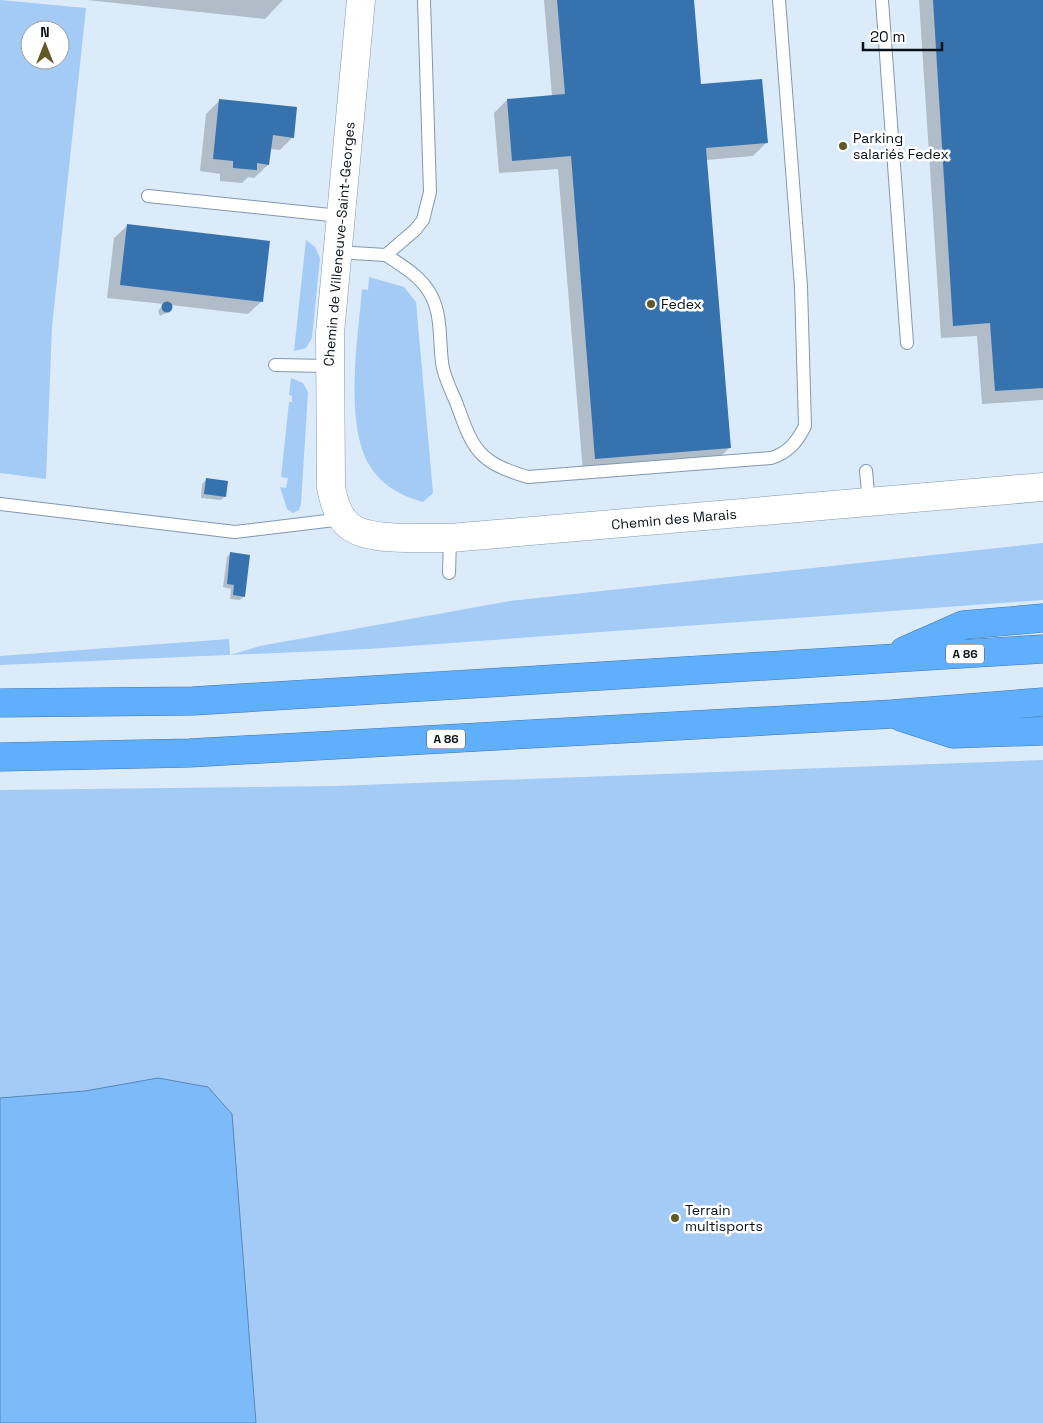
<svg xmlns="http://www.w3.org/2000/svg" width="1043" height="1423" font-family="'Space Grotesk',sans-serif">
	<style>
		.green { fill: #a3cbf5; fill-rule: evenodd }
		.water { fill: #7cbafa; stroke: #5987b6 }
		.shadow { fill: #0003 }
		.building { fill: #3673ae }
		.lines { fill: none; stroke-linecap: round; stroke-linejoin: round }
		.service-casing { stroke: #8198b0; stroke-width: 14 }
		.tertiary-casing { stroke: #8198b0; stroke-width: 29 }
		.motorway-casing { stroke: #4177ad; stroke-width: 29 }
		.service { stroke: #fff; stroke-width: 12 }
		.tertiary { stroke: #fff; stroke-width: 28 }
		.motorway { stroke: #60affd; stroke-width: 28 }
		.poi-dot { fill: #625926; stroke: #fff; stroke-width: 2 }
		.labels { text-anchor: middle; stroke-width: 5; stroke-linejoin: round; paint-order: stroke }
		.shield { fill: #fff; stroke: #52585d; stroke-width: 1 }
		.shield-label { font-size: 12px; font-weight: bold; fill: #081018 }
		.poi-label { font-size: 14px; fill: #081018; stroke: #fff; text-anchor: start }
		.street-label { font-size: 14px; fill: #081018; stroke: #fff }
	</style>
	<rect width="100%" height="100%" fill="#dcebfa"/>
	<g class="green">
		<path d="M 0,0 L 86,8 L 52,327 L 46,479 L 0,473 ZM 30,30 L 60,30 L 60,60 L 30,60 Z"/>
		<polygon points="306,240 315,247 320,258 312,338 306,348 294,351"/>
		<path d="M 369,277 L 404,287 L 416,302 L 433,493 L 423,502 C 402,496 382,486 370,466 C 344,424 358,337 362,289 L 368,290 Z"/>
		<polygon points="291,378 303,383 308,392 301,504 299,510 293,513 287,509 280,487 286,488 288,478 281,477 289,402 292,402 292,396 289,395"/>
		<polygon points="1043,543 1043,600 368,649 0,665 0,656 229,639 230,655 260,646 510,601"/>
		<polygon points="1043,760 1043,1423 0,1423 0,790 336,786"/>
	</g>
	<polygon class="water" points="158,1078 208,1087 232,1114 256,1423 0,1423 0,1098 85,1091"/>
	<g class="shadow">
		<polygon points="87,0 283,0 265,19"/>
		<polygon points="544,0 693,0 700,86 766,143 753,156 706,160 730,447 717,460 583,472 558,169 499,173 494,113 507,100 552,96"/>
		<polygon points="919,0 1043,0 1043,400 982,404 977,336 941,338"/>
		<polygon points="219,101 293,137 280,150 270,149 268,165 254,178 248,177 242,183 220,181 220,174 200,171 206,114"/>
		<polygon points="128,225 262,301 248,314 171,305 170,311 160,316 158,311 164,304 107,298 114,238"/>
		<polygon points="206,480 225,496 221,500 201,498 202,484"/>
		<polygon points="231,553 244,596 240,600 230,599 231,589 223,587 227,557"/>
	</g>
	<g class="building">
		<polygon points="557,0 694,0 701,84 762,79 768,143 706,148 731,448 595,459 571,156 512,161 507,99 565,94"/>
		<polygon points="933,0 1043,0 1043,388 995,391 990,323 953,326"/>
		<polygon points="219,99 297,107 294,138 273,135 269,165 257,163 257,170 233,168 233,161 213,159"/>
		<polygon points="127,224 270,241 263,302 120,285"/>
		<circle cx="167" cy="307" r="5.5"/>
		<polygon points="206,478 228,481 226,497 204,494"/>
		<polygon points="230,552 250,555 245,597 233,595 234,585 227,584"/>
	</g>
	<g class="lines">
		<g class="service-casing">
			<g id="service">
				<path d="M 424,0 L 430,192 L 423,220 L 415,230 L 386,255 C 402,266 421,276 431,295 C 442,316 439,339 442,362 C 443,375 451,390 456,402 C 473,449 477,462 528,477 L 771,458 C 788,453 797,442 805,426 L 801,287 L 779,0"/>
				<polyline points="882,0 907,343"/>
				<polyline points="148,196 340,216"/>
				<polyline points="336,252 386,255"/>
				<polyline points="275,365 329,366"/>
				<polyline points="866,471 869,502"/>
				<polyline points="0,504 235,532 343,519"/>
				<polyline points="449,573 450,538"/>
			</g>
		</g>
		<g class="tertiary-casing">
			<path id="tertiary" d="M 361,0 L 330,333 L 331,488 C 334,501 337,514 347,524 C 366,543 424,537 450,538 L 1043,487"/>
		</g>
		<g class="motorway-casing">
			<g id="motorway">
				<polyline points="904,651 963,625 1043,618"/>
				<polyline points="0,703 193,701 1043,649"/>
				<polyline points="901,717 953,734 1043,731"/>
				<polyline points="0,757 190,753 892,714 1043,702"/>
			</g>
		</g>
		<use href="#service" class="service"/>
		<use href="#tertiary" class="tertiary"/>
		<use href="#motorway" class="motorway"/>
	</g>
	<g class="poi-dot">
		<circle cx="843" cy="146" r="5"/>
		<circle cx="651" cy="304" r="5"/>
		<circle cx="675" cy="1218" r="5"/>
	</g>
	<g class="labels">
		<g class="shield">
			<rect x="946" y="644.5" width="38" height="19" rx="4"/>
			<rect x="427" y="729.5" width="38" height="19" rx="4"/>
		</g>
		<g class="shield-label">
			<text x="965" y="658">A 86</text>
			<text x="446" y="743">A 86</text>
		</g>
		<g class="poi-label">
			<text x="853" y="143">Parking<tspan x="853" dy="16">salariés Fedex</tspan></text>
			<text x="661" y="309">Fedex</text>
			<text x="685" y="1215">Terrain<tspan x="685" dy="16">multisports</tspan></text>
		</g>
		<g class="street-label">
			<text transform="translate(339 244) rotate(-85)" y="5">Chemin de Villeneuve-Saint-Georges</text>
			<text transform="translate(674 519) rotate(-5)" y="5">Chemin des Marais</text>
		</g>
	</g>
	<g transform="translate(45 45)"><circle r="24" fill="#ffffff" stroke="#9c9fa3"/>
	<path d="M0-4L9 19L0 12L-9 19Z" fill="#625926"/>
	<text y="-8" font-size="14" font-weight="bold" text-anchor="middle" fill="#081018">N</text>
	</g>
	<path d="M863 42v8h79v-8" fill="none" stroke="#081018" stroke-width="2.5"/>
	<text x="870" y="42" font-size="15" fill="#081018" stroke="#ffffff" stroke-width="4" paint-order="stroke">20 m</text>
</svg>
